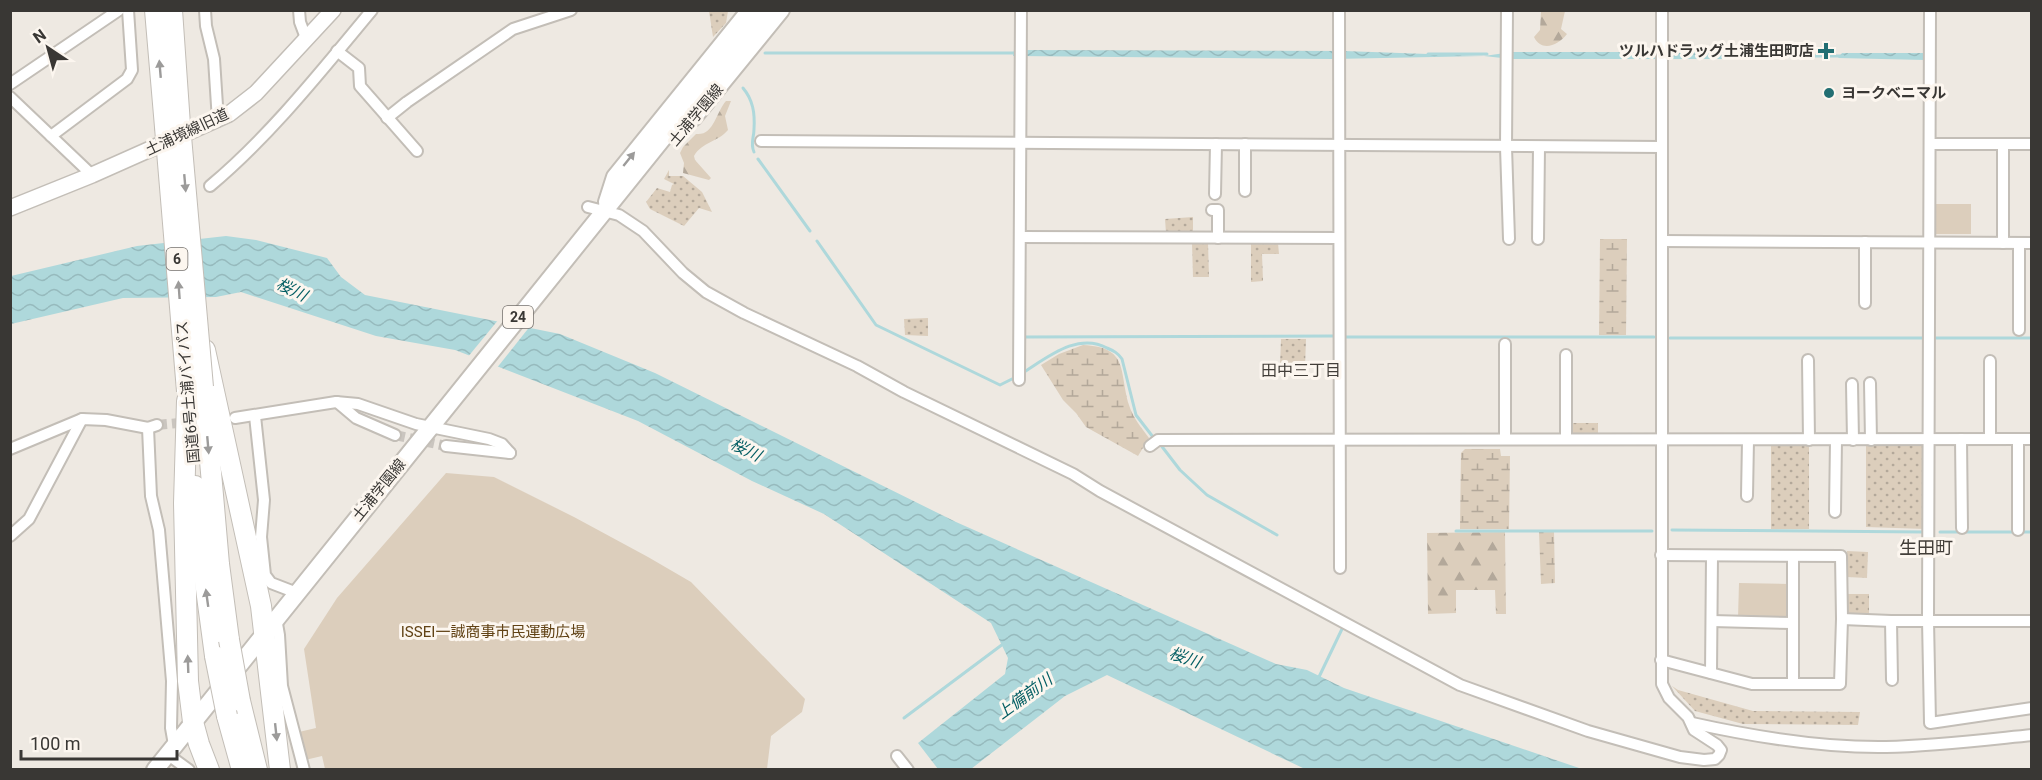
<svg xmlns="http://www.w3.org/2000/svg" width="2042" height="780" font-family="Roboto,'Noto Sans JP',sans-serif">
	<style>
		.grass { fill: url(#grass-dots) }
		.forest { fill: url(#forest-firs) }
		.wetland { fill: url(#wetland-marsh) }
		.green { fill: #dccebc }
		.water { fill: url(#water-waves) }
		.pier { fill: #eee9e2 }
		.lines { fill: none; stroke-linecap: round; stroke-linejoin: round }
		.stream { stroke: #aed8db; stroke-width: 3 }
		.street-tunnel { stroke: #cac5bf; stroke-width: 10; stroke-dasharray: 10 5; stroke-linecap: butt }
		.street-casing { stroke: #c3beb7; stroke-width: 14 }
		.secondary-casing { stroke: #c3beb7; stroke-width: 18 }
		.primary-casing { stroke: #c3beb7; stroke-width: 20 }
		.highway-casing { stroke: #c3beb7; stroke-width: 22 }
		.street { stroke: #fff; stroke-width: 10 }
		.secondary { stroke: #fff; stroke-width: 15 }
		.primary { stroke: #fff; stroke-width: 16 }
		.highway { stroke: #fff; stroke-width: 20 }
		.highway-bridge-casing { stroke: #c3beb7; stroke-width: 22; stroke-linecap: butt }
		.highway-bridge { stroke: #fff; stroke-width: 20 }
		.oneway { fill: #9c9b9a }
		.poi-dot { fill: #226e72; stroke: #fcf6ef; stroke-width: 2 }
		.labels { text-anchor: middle; stroke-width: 6; stroke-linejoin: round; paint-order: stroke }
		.shield { fill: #fcf6ef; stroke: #74706c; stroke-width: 1.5 }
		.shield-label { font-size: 14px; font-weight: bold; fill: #393734 }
		.poi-label { font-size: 15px; font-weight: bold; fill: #393734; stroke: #fcf6ef; text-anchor: end }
		.street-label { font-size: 15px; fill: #393734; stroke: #fcf6ef }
		.park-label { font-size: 15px; fill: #614215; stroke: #fcf6ef }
		.water-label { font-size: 16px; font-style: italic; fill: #045e63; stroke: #fcf6ef }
		.neighbourhood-label { font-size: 16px; fill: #423e39; stroke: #fcf6ef }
		.quarter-label { font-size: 18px; fill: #423e39; stroke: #fcf6ef }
	</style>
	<defs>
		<pattern id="grass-dots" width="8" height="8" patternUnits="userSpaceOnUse" patternTransform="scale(1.5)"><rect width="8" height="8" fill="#dccebc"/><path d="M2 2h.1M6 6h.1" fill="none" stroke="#b3a89a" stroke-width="1.8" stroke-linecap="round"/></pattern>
		<pattern id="forest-firs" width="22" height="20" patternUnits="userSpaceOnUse" patternTransform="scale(1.5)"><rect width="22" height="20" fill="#dccebc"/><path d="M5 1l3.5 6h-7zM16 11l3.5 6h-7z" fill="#b3a89a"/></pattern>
		<pattern id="wetland-marsh" width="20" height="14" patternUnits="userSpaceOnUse" patternTransform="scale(1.5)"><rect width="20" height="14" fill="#dccebc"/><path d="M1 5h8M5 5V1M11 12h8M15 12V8" fill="none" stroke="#b3a89a"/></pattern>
		<pattern id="water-waves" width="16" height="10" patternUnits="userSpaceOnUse" patternTransform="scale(1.5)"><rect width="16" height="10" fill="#aed8db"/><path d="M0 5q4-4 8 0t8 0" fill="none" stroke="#96babd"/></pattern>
	</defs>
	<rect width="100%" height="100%" fill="#eee9e2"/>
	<g class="grass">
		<polygon points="728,11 726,23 713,37 709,11"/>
		<polygon points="669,170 669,176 683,176 702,192 712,212 699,208 684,226 650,209 646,202 657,188 670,192 672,185 674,184 664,179"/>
		<polygon points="1193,217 1193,234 1166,233 1165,219"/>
		<polygon points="1192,243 1208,243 1209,277 1193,277"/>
		<polygon points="1251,243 1278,243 1279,254 1262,254 1263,281 1251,282"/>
		<polygon points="928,318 928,336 905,335 904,319"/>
		<polygon points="1281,339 1306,339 1305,367 1280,365"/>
		<rect x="1570" y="423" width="28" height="14"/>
		<polygon points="1866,444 1925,444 1925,529 1866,527"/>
		<rect x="1771" y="446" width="38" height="83"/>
		<polygon points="1847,551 1868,552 1867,578 1847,577"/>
		<polygon points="1847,594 1869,594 1869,616 1848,615"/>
		<polygon points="1672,686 1678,690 1753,711 1860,712 1858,725 1743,724 1695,711"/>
	</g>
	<g class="forest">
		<path d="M 1541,11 L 1565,11 L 1561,29 L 1567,34 C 1558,46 1541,52 1534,37 L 1540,30 Z"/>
		<path d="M 726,101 L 731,101 L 725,116 L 728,130 C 718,142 702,142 694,156 L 695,160 L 711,178 L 709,180 L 683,173 L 684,163 L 680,153 L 683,147 L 696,134 C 714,136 716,112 726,101 Z"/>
		<polygon points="1505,532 1506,614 1496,614 1495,590 1456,590 1456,613 1428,614 1427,533"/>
	</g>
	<g class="wetland">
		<polygon points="1600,239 1627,239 1626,335 1599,335"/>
		<path d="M 1083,345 C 1129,347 1119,371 1129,405 C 1133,418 1141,427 1149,438 L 1138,456 L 1086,427 L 1076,413 L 1063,400 L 1041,365 L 1059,354 Z"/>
		<polygon points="1465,449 1500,449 1501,456 1510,456 1509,529 1460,529 1461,453"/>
		<polygon points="1539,532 1554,532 1555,583 1541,584"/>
	</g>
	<g class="green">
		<rect x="1934" y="204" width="37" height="30"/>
		<polygon points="446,473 494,477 574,517 648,557 691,582 805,699 802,712 771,736 767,769 325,769 322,756 305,760 299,732 316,728 304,649 337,598"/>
		<polygon points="1739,583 1789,584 1789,617 1785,620 1738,618"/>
	</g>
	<g class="water">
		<polygon points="1014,50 1344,51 1484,56 1512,52 1744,52 1743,59 1511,59 1484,56 1333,59 1013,56"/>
		<polygon points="1842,53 1925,53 1925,60 1838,58"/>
		<polygon points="226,236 256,240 327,258 341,277 365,295 560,334 655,373 956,522 1276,664 1307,670 1344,688 1582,769 1305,769 1107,675 1065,696 971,769 938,769 918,743 1005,674 1008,658 991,623 824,514 752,481 638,421 455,350 376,336 241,292 216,297 123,298 11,324 11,276 137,246"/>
	</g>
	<polygon class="pier" points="499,319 531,325 496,369 467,358"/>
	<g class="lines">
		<g class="stream">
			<polyline points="765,53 1014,53"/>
			<polyline points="1428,54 1487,54"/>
			<polyline points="1743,56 1843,56"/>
			<path d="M 743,88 C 753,100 755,113 754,129 C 754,138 750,143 754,152"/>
			<polyline points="758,159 810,231"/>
			<polyline points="817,241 876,325 1000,385 1014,378"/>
			<polyline points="1024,337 1333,336"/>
			<polyline points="1345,337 1654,337"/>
			<polyline points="1670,338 1924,338"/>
			<polyline points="1934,338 2032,338"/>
			<path d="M 1024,372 C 1048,357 1078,332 1107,348 C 1114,351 1118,353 1122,359 L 1136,415 L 1153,437"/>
			<polyline points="1160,444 1180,470 1207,495 1277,535"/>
			<polyline points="1672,530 1925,532"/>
			<polyline points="1456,531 1652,531"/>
			<polyline points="1940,532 2032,532"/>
			<polyline points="1318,679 1342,629"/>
			<polyline points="904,718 1003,644"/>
		</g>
		<g class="street-tunnel">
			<polyline points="157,425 190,422"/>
			<polyline points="395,435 446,446"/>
		</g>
		<g class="street-casing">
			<g id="street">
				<polyline points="205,10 206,26 214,59 218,121"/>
				<polyline points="299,10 300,22 306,38"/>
				<polyline points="1339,10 1340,568"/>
				<polyline points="1507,10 1506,147 1509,239"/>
				<polyline points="1930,10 1928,620 1930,723 2032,708"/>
				<polyline points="337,51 359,68 360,86 417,151"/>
				<polyline points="10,84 119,10"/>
				<polyline points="10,97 92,175"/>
				<polyline points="387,118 407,102 513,29 571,10"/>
				<polyline points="51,136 127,79 132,70 128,10"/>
				<polyline points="761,141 1662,147"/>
				<polyline points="1930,144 2032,144"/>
				<polyline points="2003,144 2003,243"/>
				<path d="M 210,186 C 270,136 322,70 372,10"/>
				<polyline points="1245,191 1245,144"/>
				<polyline points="1215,194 1216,144"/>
				<polyline points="588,207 619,215 643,231 683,273 706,292 744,313 857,366 904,392 1073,474 1100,491 1460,685 1588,731 1680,757 1704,760 1715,759 1719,755 1721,750 1717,745 1694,730 1688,717 1669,698 1662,684 1662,10"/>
				<polyline points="1212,210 1218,210 1218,238"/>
				<polyline points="1020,237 1339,238"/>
				<polyline points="1538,239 1539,147"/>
				<polyline points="1662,241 2032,243"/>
				<polyline points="1865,303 1865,242"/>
				<polyline points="2019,330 2019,243"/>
				<polyline points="1505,344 1505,439"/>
				<polyline points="1808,360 1809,440"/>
				<polyline points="1990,361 1990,439"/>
				<polyline points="1019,380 1021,10"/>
				<polyline points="1870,383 1871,440"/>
				<polyline points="1852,384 1853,440"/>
				<polyline points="337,402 356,418 395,435"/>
				<polyline points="255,416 264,500 261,537 265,575 271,583 297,593"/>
				<polyline points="235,418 336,402 358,404 416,424 489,439 502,444 510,453"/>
				<polyline points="148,428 151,496 159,530 172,681 171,728 174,745"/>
				<polyline points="1566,439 1566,355"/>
				<polyline points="1961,439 1962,528"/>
				<polyline points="2018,439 2018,530"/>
				<polyline points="446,446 510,453"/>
				<polyline points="1150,446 1158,440 2032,439"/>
				<polyline points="10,449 82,419 106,420 148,428 157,425"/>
				<polyline points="1747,496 1748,440"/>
				<polyline points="1835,512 1836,440"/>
				<polyline points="10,536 29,519 82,419"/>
				<polyline points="1793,556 1793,684"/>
				<polyline points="276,618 279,635 282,686 304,770"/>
				<polyline points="1842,619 1891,621 2032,621"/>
				<polyline points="1712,621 1793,623"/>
				<polyline points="1891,621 1892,680"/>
				<polyline points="1661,660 1752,684 1840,684 1842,619 1841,556 1661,555"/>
				<polyline points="1711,673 1712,556"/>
				<path d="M 1692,723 C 1755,737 1821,748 1886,747 C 1935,746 1983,740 2032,735"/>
				<polyline points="167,754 189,770"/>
				<polyline points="897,756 908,770"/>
			</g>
		</g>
		<g class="secondary-casing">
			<polyline id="secondary" points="10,208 92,175 229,114 256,93 333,10"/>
		</g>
		<g class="primary-casing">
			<g id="primary">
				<polyline points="693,118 781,10"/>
				<polyline points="607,202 615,177 750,10"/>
				<polyline points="155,770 766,10"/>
			</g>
		</g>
		<g class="highway-casing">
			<g id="highway">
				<polyline points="155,10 165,127"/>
				<polyline points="172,10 180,125"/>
				<polyline points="205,350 261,606 280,770"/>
				<polyline points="204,392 219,564 229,640"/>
				<polyline points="187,401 184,503 188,681 193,722 199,744 209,770"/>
				<polyline points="195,486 204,574 215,656"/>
				<polyline points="240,701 257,770"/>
				<polyline points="227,716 242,770"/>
			</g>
		</g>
		<use href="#street" class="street"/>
		<use href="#secondary" class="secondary"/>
		<use href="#primary" class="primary"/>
		<use href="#highway" class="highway"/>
		<g class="highway-bridge-casing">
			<g id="highway-bridge">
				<polyline points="180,125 203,387"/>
				<polyline points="165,127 187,391"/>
				<polyline points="229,640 240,701"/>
				<polyline points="215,656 227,716"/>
			</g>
		</g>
		<use href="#highway-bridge" class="highway-bridge"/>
	</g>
	<defs><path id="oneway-solid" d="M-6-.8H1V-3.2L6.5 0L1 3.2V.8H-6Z" transform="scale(1.5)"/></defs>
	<g class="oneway">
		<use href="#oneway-solid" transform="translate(160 69) rotate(-95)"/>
		<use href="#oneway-solid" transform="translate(629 159) rotate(-51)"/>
		<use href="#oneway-solid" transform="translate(185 183) rotate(85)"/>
		<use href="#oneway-solid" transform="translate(179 290) rotate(-94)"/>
		<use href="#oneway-solid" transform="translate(208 445) rotate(85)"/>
		<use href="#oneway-solid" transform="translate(207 598) rotate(-98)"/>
		<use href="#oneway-solid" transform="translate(188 664) rotate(-92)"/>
		<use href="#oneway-solid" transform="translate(276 732) rotate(84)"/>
	</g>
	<g class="poi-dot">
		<path d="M1823 42h6v6h6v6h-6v6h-6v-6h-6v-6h6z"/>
		<circle cx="1829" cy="93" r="6"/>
	</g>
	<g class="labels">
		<g class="shield">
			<rect x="166.5" y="248" width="21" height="22" rx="4.5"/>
			<rect x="503" y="306" width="30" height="22" rx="4.5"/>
		</g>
		<g class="shield-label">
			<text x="177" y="264">6</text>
			<text x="518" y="322">24</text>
		</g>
		<g class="poi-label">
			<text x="1814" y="56">ツルハドラッグ土浦生田町店</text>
			<text x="1841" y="98" text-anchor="start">ヨークベニマル</text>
		</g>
		<g class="street-label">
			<text transform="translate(696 115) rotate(-50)" y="5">土浦学園線</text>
			<text transform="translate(187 132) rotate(-25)" y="5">土浦境線旧道</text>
			<text transform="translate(188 392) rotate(-95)" y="5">国道6号土浦バイパス</text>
			<text transform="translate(379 490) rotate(-51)" y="5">土浦学園線</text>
		</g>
		<g class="park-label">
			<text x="493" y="637">ISSEI一誠商事市民運動広場</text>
		</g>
		<g class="water-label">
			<text transform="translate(292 289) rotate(26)" y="6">桜川</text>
			<text transform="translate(746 449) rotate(26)" y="6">桜川</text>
			<text transform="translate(1185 657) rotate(19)" y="6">桜川</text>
			<text transform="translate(1024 696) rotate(-36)" y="6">上備前川</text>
		</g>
		<g class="neighbourhood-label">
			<text x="1301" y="376">田中三丁目</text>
		</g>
		<g class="quarter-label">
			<text x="1926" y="554">生田町</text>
		</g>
	</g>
	<rect width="2042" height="780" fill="none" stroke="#393734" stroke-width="24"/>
	<g transform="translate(48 48) rotate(324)" stroke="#fcf6ef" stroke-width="4.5" paint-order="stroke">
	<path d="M0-4.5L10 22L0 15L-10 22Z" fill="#393734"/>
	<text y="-9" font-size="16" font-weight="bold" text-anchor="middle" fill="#393734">N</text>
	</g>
	<path d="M21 750v9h156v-9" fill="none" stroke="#393734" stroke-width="3"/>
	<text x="30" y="750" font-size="18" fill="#393734" stroke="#fcf6ef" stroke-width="4.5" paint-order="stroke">100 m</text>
</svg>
